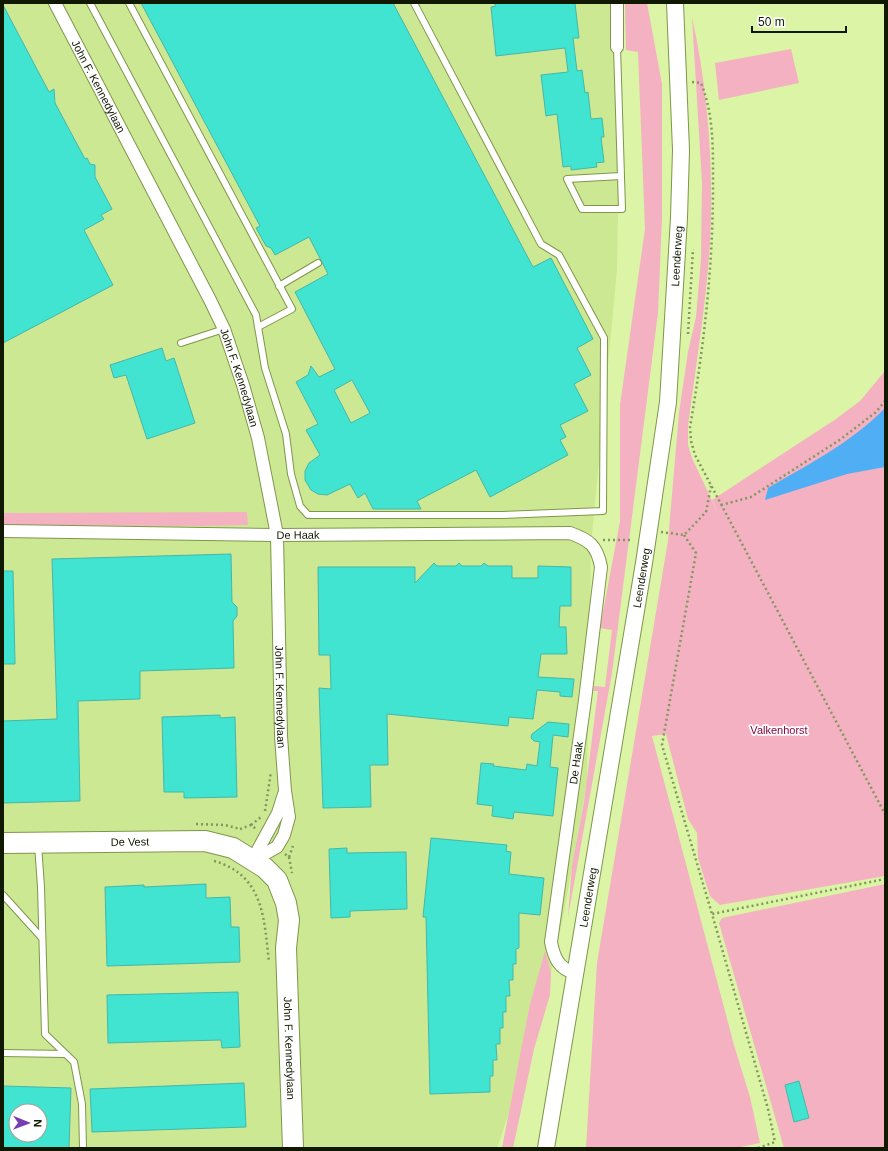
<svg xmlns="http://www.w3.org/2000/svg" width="888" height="1151" font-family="Arial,sans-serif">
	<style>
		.built { fill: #cde893; fill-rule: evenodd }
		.green { fill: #f4b1c1 }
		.water { fill: #50aff4 }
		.building { fill: #40e4d1; stroke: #45b7a8; fill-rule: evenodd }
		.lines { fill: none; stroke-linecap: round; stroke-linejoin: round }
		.service-casing { stroke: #7f964b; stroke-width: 8 }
		.minor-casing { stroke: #7f964b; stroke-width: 14 }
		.tertiary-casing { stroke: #7f964b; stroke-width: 18 }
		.primary-casing { stroke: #7f964b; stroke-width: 22 }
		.path { stroke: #84965f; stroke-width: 2.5; stroke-dasharray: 2 3; stroke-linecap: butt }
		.service { stroke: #fff; stroke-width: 6 }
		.minor { stroke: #fff; stroke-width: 12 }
		.tertiary { stroke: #fff; stroke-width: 16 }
		.primary { stroke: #fff; stroke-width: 20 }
		.labels { text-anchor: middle; stroke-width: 3.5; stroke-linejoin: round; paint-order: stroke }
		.street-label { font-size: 11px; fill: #101800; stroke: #fff }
		.park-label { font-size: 11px; fill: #86053f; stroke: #fff }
	</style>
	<rect width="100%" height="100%" fill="#dbf4a6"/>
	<path class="built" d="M 3,3 L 622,3 L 617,269 L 591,545 L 587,782 L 564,913 L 541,1018 L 497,1148 L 3,1148 ZM 16,1111 L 40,1111 L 40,1135 L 16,1135 Z"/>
	<g class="green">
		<polygon points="625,3 647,3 662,84 662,218 658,313 612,673 568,917 572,866 584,802 598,691 593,691 594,686 605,687 612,630 600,628 620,521 620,405 645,229 638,52 626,50"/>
		<path d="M 692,17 C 708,90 714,168 710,243 C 706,304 696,365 688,426 L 688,445 L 692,458 L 721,520 L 712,500 L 836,419 L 860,401 L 885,371 L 885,876 L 720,905 L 710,896 L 698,858 L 697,833 L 688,819 L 666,734 L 652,736 L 734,1045 L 750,1097 L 760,1143 L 736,1148 L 586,1148 L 597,963 L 668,541 L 679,413 L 688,352 L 696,317 L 701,259 L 702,183 Z"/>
		<polygon points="791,49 799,83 719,100 715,63"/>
		<polygon points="247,512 248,525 205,526 3,525 3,513"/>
		<polygon points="885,884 885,1148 784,1148 719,923 722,918"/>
		<polygon points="545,951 551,972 550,995 534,1049 513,1148 502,1148 530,1004"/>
	</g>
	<path class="water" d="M 885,408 L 885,467 L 847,474 L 765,500 L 768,488 C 809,464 852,442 885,408 Z"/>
	<g class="building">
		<path d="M 141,3 L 393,3 L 533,267 L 551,258 L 593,339 L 577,348 L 591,375 L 574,384 L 588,411 L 560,425 L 566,437 L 560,440 L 568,455 L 490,497 L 476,470 L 417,501 L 421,509 L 373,509 L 365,493 L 358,498 L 350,484 L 327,495 L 318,494 L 311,490 L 305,480 L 305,471 L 309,463 L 320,455 L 306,430 L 318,424 L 296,382 L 308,375 L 311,366 L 319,377 L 335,369 L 295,292 L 328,274 L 309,237 L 275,255 L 271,248 L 266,246 L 256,228 L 260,226 ZM 352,380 L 370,413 L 351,423 L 334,390 Z"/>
		<polygon points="494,3 575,3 579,38 573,38 577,71 582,70 585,93 588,92 591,119 602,118 604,137 601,137 604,162 596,163 597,167 571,170 571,166 563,167 557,114 546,116 541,75 568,72 565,48 496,56 491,7 496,6"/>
		<polygon points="3,5 49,92 54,89 55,103 85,159 87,158 90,164 95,165 95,177 112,209 101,215 104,219 84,230 113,285 3,343"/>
		<polygon points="162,348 166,361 174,358 195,423 147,439 126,375 114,378 110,365"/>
		<polygon points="231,554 232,602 237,607 237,616 233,621 234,668 140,671 140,699 78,701 80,801 3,803 3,721 57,719 52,559"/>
		<polygon points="434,563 437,566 456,566 459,563 462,566 481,566 484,563 488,566 512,566 512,578 538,578 538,566 571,567 571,606 560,606 559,627 566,627 567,654 541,654 538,677 574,679 572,697 560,696 560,692 537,690 533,719 509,717 508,726 387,714 388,765 370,765 371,807 323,808 319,688 331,689 330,655 319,655 318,567 415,567 415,583"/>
		<polygon points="3,571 13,571 15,664 3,664"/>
		<polygon points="220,715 220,718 235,717 237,797 184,798 184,792 164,792 162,717"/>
		<polygon points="548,722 569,724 568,737 553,735 550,767 558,768 553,816 514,812 513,819 492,816 493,806 477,804 481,763 494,764 493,766 526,770 527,764 537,766 540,742 534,741 531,738 532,734"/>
		<polygon points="431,838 507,845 506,851 511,852 509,874 544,878 540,915 519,913 519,948 516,949 516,964 513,964 513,980 509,980 510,996 506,996 506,1012 503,1012 503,1028 500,1028 500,1044 496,1044 497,1060 493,1060 493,1076 490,1076 490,1092 430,1094 426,917 423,917"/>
		<polygon points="347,848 347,853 406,852 407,909 350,911 350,917 331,918 329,849"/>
		<polygon points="206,884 206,898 230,897 231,927 239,927 240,962 107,966 105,887 144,885 144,887"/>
		<polygon points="238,992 240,1047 222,1048 221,1040 108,1043 107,995"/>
		<polygon points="799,1081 809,1118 794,1122 785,1085"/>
		<polygon points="244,1083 246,1127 92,1132 90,1089"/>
		<path d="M 3,1086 L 71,1088 L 69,1148 L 3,1148 ZM 16,1111 L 40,1111 L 40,1135 L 16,1135 Z"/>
	</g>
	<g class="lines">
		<g class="service-casing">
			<g id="service">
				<polyline points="90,3 256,315 265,368 286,434 291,474 300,506 308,515 502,515 603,511 604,338 559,255 541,244 414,3"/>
				<polyline points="129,3 292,309 258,327"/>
				<polyline points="617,47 622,209 582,209 567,179 621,176"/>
				<polyline points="279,286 318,263"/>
				<polyline points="181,343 224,329"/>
				<polyline points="38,845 41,887 45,1034 74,1062 82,1104 83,1148"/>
				<polyline points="3,895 42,938"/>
				<polyline points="3,1053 65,1054"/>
			</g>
		</g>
		<g class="minor-casing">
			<g id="minor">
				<path id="s1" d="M 55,3 L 210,300 L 224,329 L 243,385 L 258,438 L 277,535 L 281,736 L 285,791 L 289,817 L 284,835 L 277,847 L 252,861"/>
				<polyline points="617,3 617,47"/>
				<path id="s2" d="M 3,531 L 277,535 L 570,533 C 589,540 597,545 601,567 L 585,700 L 551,942 C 554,958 559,969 575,973"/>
				<polyline points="252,861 278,813 284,794"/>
			</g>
		</g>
		<g class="tertiary-casing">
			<g id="tertiary">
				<path id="s3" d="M 546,1148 L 644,563 L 668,402 L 679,218 L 681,150 L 675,3"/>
			</g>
		</g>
		<g class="primary-casing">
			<g id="primary">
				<path id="s4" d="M 3,843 L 205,841 L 233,848 L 265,868 L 277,880 L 286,903 L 289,920 L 286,948 L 293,1148"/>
			</g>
		</g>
		<g class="path">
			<path d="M 692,82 L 701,83 C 714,115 713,150 713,185 C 713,268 704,345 690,427 L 691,441 L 695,455 L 885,814"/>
			<polyline points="688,334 693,249"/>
			<polyline points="721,505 751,497 841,439 876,412 885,401"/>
			<polyline points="661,532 684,535 706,512 711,486"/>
			<polyline points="684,535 696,553 662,745 712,914"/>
			<polyline points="603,540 633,540"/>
			<polyline points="265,811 271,772"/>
			<polyline points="196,824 225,825 240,829"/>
			<polyline points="251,825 261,817"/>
			<polyline points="240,829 251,825 256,829"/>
			<polyline points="285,854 289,857 292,873"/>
			<polyline points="289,857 293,846"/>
			<path d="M 214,861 C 264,875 264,919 269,962"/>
			<polyline points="758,1148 775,1142 768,1109 712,914 885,879"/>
		</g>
		<use href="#service" class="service"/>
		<use href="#minor" class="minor"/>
		<use href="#tertiary" class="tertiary"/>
		<use href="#primary" class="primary"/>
	</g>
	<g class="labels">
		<g class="street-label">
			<text dy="4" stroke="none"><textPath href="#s1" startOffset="94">John F. Kennedylaan</textPath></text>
			<text dy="4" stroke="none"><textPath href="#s3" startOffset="902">Leenderweg</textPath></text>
			<text dy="4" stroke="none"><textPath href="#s1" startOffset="418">John F. Kennedylaan</textPath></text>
			<text dy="4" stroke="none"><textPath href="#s2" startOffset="295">De Haak</textPath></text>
			<text dy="4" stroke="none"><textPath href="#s3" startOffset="578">Leenderweg</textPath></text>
			<text dy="4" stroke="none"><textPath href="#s1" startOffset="742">John F. Kennedylaan</textPath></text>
			<text transform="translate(576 763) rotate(-82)" y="4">De Haak</text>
			<text dy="4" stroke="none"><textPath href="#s4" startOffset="127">De Vest</textPath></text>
			<text dy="4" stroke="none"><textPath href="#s3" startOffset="254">Leenderweg</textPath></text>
			<text dy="4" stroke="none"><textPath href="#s4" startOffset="456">John F. Kennedylaan</textPath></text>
		</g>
		<g class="park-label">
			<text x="779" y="734">Valkenhorst</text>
		</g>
	</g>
	<rect width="888" height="1151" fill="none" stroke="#101800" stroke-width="8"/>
	<g transform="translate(28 1123) rotate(91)"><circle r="19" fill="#ffffff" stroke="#9fa399"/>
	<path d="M0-3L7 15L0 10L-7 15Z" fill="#773db3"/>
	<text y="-6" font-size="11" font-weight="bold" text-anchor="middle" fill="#101800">N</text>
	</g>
	<path d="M752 26v6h94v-6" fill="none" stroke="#101800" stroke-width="2"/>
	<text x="758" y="26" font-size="12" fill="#101800" stroke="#ffffff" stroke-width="3" paint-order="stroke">50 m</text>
</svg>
